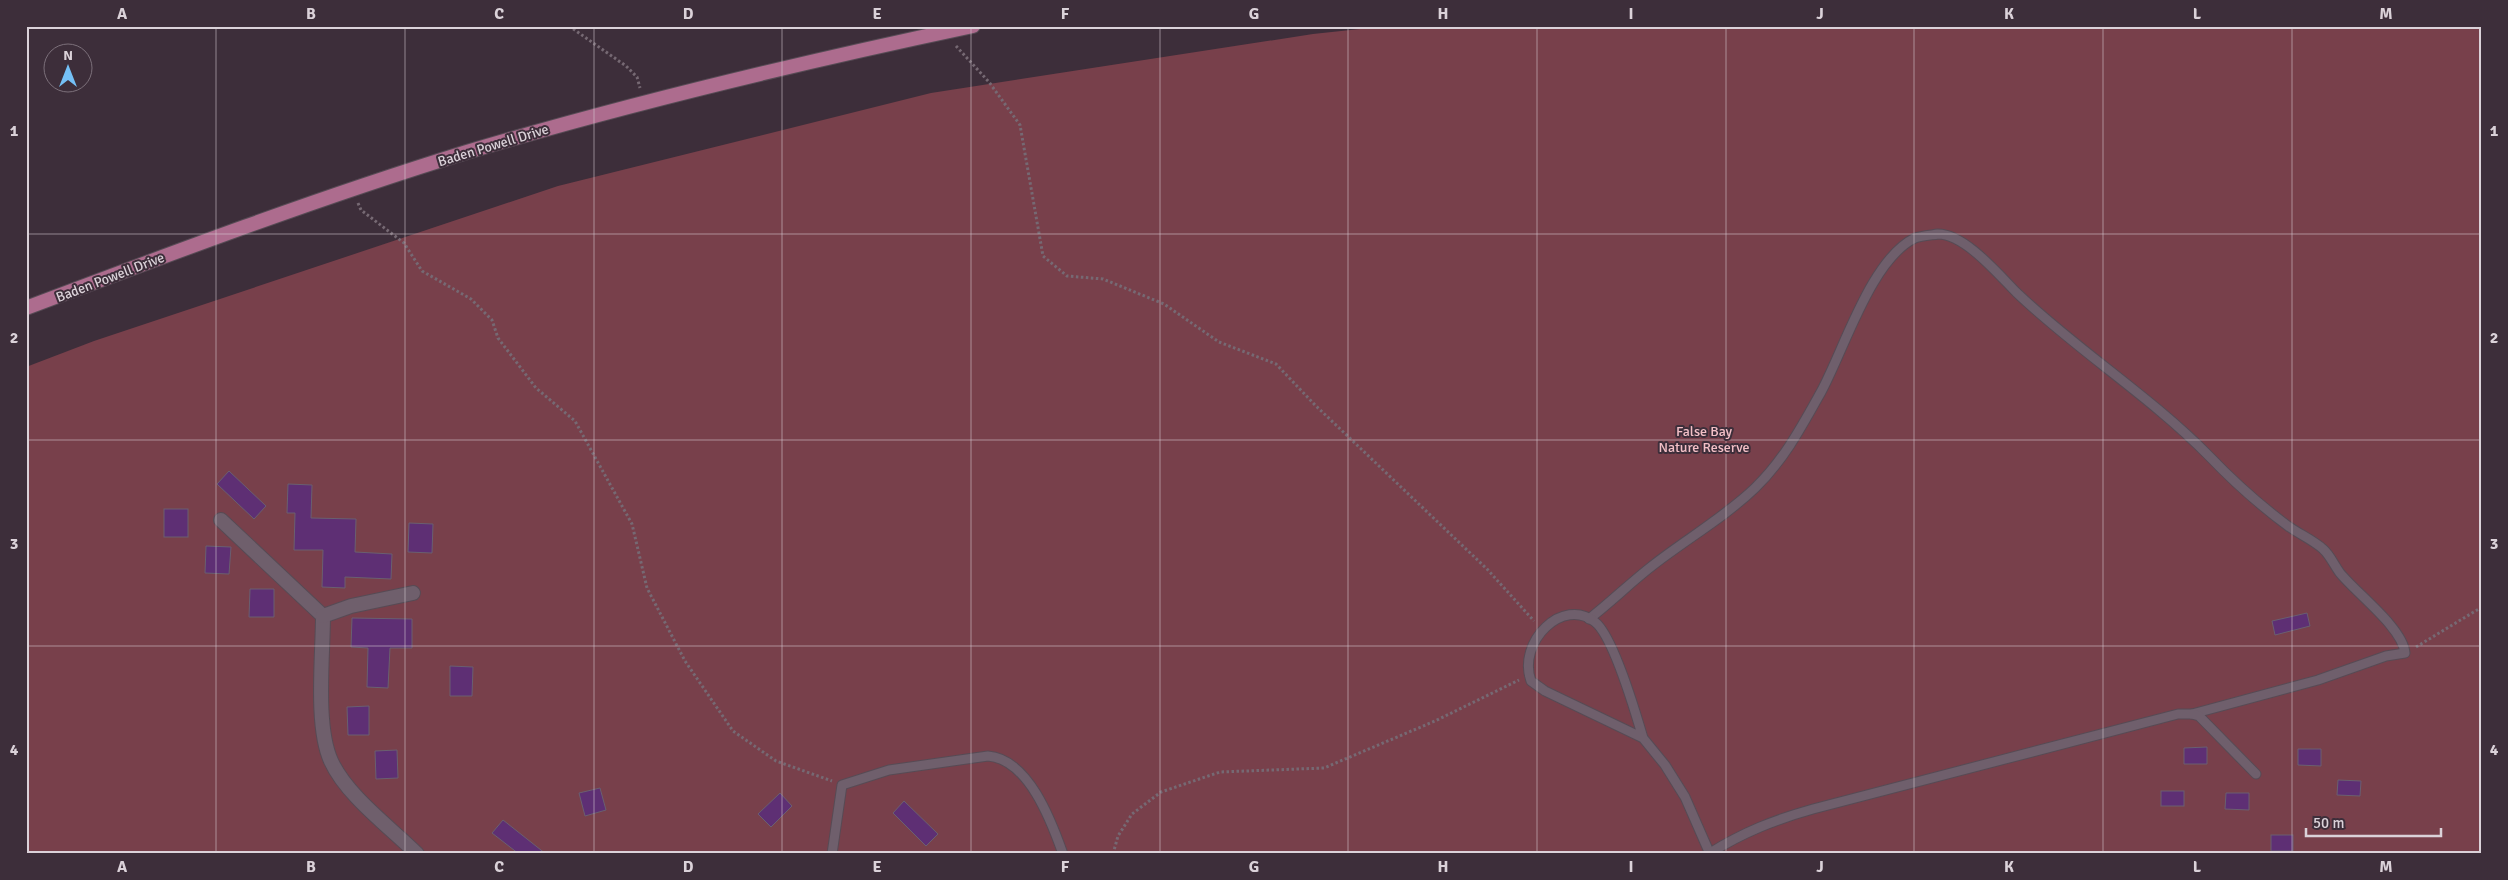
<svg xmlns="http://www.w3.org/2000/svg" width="2508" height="880" font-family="Signika,sans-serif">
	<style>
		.green { fill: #78404b }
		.building { fill: #5e2f74; stroke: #6a5f70 }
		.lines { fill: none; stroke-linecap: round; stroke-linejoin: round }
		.service-casing { stroke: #574b55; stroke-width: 11 }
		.minor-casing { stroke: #574b55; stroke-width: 16 }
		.primary-casing { stroke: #574b55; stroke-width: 16 }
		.path { stroke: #766973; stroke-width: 3; stroke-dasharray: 2.5 2.5; stroke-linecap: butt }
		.service { stroke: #6f5f6c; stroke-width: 9 }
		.minor { stroke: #6f5f6c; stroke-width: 14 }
		.primary { stroke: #ad6c8e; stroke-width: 14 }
		.grid { fill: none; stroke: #dbd2d9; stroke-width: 1; stroke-opacity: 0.55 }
		.labels { text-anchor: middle; stroke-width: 4; stroke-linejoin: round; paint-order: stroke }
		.street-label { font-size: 14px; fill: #dbd2d9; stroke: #3d2e3a }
		.park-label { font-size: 14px; fill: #f4c0c7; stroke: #3d2e3a }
		.neatline { fill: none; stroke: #dbd2d9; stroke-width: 2 }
		.grid-label { font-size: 16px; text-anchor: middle; font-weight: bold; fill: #dbd2d9 }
	</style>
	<rect width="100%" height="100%" fill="#3d2e3a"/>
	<polygon class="green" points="1388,26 2482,26 2482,854 26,854 26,367 94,341 558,186 931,93 1313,34"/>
	<g class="building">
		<polygon points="229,471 266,506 254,519 217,484"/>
		<polygon points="288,484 312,485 311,518 356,519 355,552 392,554 391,579 345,577 345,588 322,587 323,550 294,550 295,513 287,513"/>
		<rect x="164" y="509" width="24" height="28"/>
		<polygon points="409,523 433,524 432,553 408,552"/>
		<polygon points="206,546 231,547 229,574 205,573"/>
		<polygon points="250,589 274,589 274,617 249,617"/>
		<polygon points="2307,613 2310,626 2275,635 2272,621"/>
		<polygon points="352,618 412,619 412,648 390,648 388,688 367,687 368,648 351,647"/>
		<polygon points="450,666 473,667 472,696 450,696"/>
		<polygon points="369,706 369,735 348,735 347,707"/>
		<polygon points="2207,747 2207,764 2184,764 2184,748"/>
		<polygon points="2298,749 2321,749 2321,766 2298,765"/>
		<polygon points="397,750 398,778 376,779 375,751"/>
		<polygon points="2338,780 2361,781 2360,796 2337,795"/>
		<polygon points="600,788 606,810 585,816 579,793"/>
		<rect x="2161" y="791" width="23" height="15"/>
		<polygon points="780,793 792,806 771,827 758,814"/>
		<polygon points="2226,793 2249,793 2249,810 2225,809"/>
		<polygon points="904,801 938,834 926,846 893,813"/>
		<polygon points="503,820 546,854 519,854 492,833"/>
		<rect x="2271" y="835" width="22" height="16"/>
	</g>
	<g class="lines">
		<g class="service-casing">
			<g id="service">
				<path d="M 1589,619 C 1611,602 1630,583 1652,566 C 1685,540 1725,517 1755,488 C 1784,460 1802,426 1821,392 C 1844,350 1871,259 1915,238 C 1921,236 1932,235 1938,234 C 1965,234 1999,275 2017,293 C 2078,351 2150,396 2209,456 C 2233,481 2261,506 2288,526 C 2299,534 2313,540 2323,549 C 2330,555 2334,565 2340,573 C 2356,593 2403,628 2405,653 L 2386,656 L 2318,680 L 2192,714"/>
				<path d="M 1643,738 C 1636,714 1613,636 1595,622 C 1563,596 1517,642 1531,681 L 1545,691 L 1643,738 L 1665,765 L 1685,797 L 1710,854"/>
				<path d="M 1710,853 C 1744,832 1774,820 1813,809 L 2178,714 L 2192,714 L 2199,716 L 2256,774"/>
				<path d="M 832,854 L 842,785 L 889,770 L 988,756 C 1028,759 1051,820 1063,854"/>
			</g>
		</g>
		<g class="minor-casing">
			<g id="minor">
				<path d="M 221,520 L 323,616 C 323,655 315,726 331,761 C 347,796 390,827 417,854"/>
				<polyline points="323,616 351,606 413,593"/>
			</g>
		</g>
		<g class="primary-casing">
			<path id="primary" d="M 26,308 C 172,253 318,198 467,152 C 634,102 803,62 973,26"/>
		</g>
		<g class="path">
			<polyline points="569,26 626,66 637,77 640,88"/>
			<polyline points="956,46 989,82 1020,125 1043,256 1067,276 1103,279 1164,304 1219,342 1276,364 1315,405 1487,569 1534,621"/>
			<polyline points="358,203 361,210 404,243 422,271 471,299 492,320 498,338 536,388 575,421 632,524 647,588 685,661 733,731 776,761 832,781"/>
			<polyline points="2416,647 2482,607"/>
			<polyline points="1113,854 1118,836 1132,814 1161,792 1220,772 1324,768 1435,721 1519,680"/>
		</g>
		<use href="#service" class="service"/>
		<use href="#minor" class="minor"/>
		<use href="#primary" class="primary"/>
	</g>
	<path class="grid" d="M 216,26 L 216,854M 405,26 L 405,854M 594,26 L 594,854M 782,26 L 782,854M 971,26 L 971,854M 1160,26 L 1160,854M 1348,26 L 1348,854M 1537,26 L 1537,854M 1726,26 L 1726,854M 1914,26 L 1914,854M 2103,26 L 2103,854M 2292,26 L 2292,854M 26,234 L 2482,234M 26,440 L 2482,440M 26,646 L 2482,646"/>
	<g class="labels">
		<g class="street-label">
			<text transform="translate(493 145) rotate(-17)" y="5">Baden Powell Drive</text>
			<text transform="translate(110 277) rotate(-21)" y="5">Baden Powell Drive</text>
		</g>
		<g class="park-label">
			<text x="1704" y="436">False Bay<tspan x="1704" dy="16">Nature Reserve</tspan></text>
		</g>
	</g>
	<rect width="2508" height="880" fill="none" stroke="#3d2e3a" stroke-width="55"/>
	<g transform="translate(68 68)"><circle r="24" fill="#3d2e3a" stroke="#7c707a"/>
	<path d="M0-4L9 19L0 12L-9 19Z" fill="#74c0f6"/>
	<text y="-8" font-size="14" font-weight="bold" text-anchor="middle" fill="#dbd2d9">N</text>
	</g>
	<path d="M2306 828v8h135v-8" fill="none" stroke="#dbd2d9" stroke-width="2.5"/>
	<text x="2313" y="828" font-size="15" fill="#dbd2d9" stroke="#3d2e3a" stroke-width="4" paint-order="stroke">50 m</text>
	<rect x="28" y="28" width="2452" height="824" class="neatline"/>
	<g class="grid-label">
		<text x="122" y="19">A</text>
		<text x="311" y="19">B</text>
		<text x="499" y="19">C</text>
		<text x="688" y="19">D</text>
		<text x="877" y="19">E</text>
		<text x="1065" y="19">F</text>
		<text x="1254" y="19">G</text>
		<text x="1443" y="19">H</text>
		<text x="1631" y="19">I</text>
		<text x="1820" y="19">J</text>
		<text x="2009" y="19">K</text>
		<text x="2197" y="19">L</text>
		<text x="2386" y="19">M</text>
		<text x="14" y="136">1</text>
		<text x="2494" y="136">1</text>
		<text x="14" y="343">2</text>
		<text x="2494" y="343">2</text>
		<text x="14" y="549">3</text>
		<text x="2494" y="549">3</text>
		<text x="14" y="755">4</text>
		<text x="2494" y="755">4</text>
		<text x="122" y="872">A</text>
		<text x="311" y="872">B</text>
		<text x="499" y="872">C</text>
		<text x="688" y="872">D</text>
		<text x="877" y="872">E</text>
		<text x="1065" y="872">F</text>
		<text x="1254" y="872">G</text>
		<text x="1443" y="872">H</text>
		<text x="1631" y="872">I</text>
		<text x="1820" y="872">J</text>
		<text x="2009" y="872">K</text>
		<text x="2197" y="872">L</text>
		<text x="2386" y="872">M</text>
	</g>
</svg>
